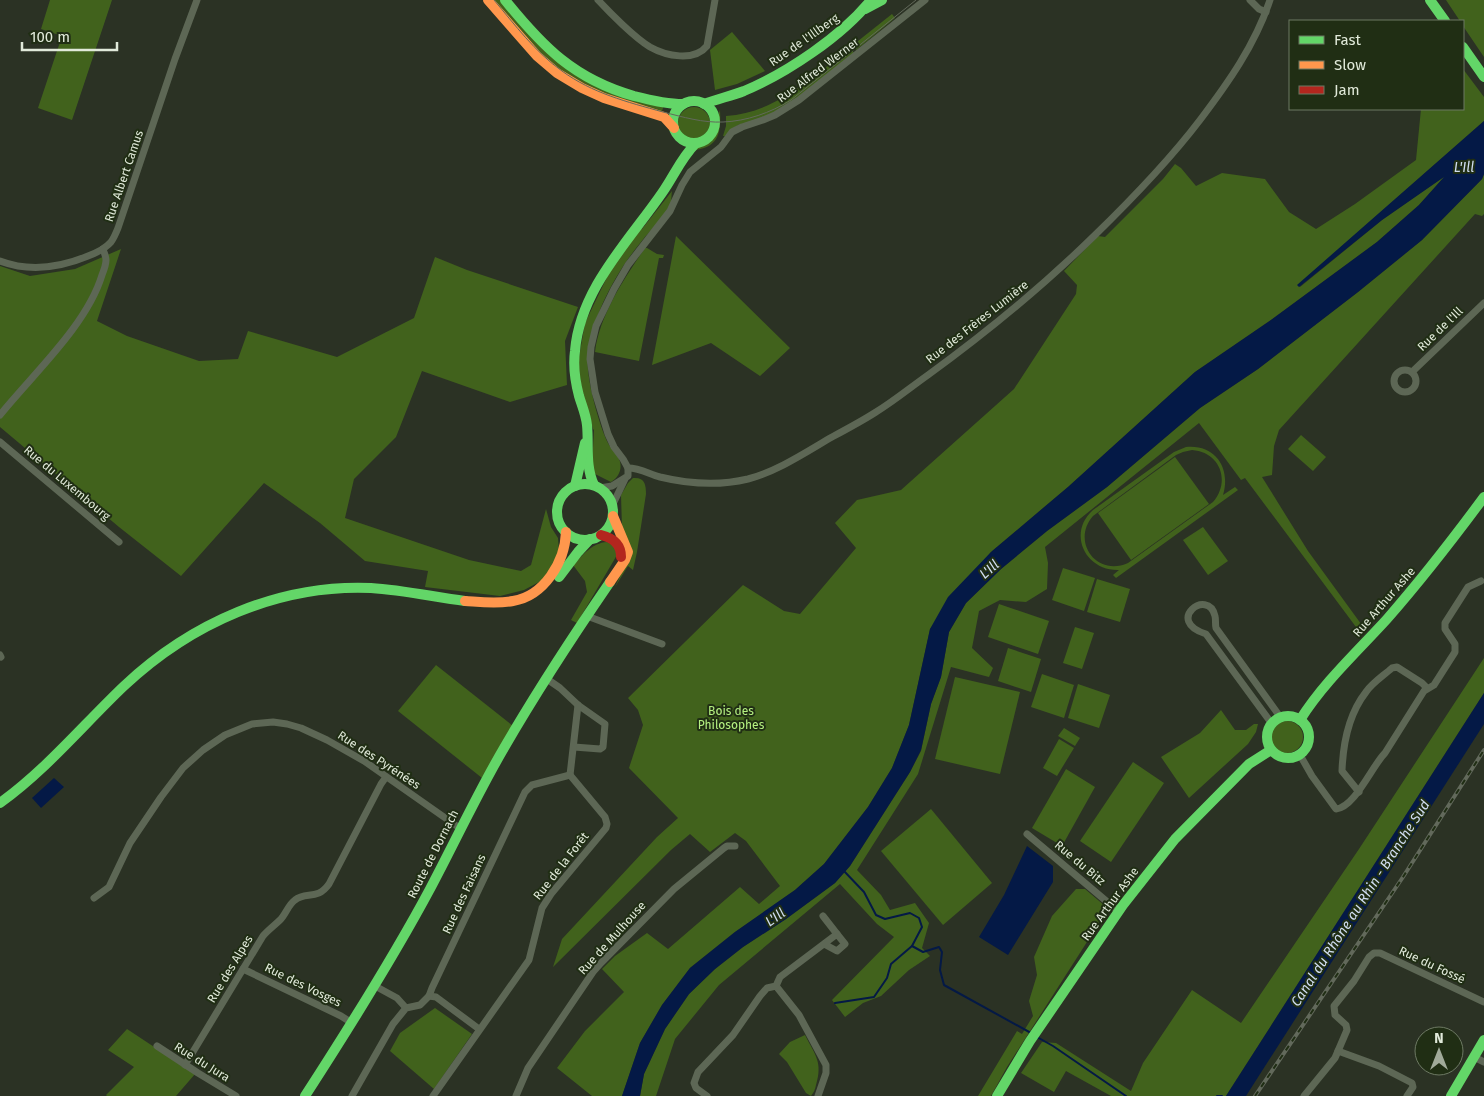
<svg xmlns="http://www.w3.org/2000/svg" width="1484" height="1096" font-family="'Fira Sans',sans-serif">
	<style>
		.green { fill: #41621c; fill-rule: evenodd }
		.water { fill: #041946 }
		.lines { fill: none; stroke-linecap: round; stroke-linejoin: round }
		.stream { stroke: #041946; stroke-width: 2 }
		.street { stroke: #5d6755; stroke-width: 7 }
		.fast { stroke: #63d668; stroke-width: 10 }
		.slow { stroke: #ff974d; stroke-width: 10 }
		.jam { stroke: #b3261e; stroke-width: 10 }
		.tram { stroke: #62695b; stroke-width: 1 }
		.rail-casing { stroke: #62695b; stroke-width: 4 }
		.rail { stroke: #202e14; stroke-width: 2; stroke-dasharray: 5.5; stroke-linecap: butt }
		.labels { text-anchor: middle; stroke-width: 4; stroke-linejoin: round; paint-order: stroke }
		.street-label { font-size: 12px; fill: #e1eada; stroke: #202e14 }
		.park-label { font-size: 12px; fill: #b5f181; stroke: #202e14 }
		.water-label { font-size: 14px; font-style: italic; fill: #d1def2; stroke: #202e14 }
	</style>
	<rect width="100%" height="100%" fill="#2b3224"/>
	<g class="green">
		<polygon points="50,0 112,0 72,120 38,108 62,36 41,29"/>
		<polygon points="490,0 502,0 559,62 664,105 661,114 614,100 551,66"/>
		<polygon points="1446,0 1484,0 1484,57 1463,26 1463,21 1460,21"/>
		<polygon points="892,14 895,18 856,50 853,45"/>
		<polygon points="732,32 765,71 737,84 715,90 710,50"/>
		<path d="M 850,48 L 855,54 L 793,102 L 778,111 L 754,121 L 738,125 L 725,136 L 723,136 L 726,126 L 726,116 C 775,113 813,77 850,48 Z"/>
		<polygon points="1463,69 1484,97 1484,121 1298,285 1300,287 1382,220 1446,175 1419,205 1377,242 1271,320 1195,372 1068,487 991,552 930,629 909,725 892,768 868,807 824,864 795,890 735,932 690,968 662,1005 640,1043 622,1096 592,1096 557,1068 585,1031 624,992 602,969 615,956 647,933 668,949 740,887 759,904 780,886 746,841 735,833 710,852 690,834 671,850 553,967 562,939 657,837 678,818 629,768 643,725 638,710 628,698 743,585 784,611 800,614 856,548 835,523 857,500 901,490 1014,389 1076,294 1077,285 1064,271 1098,236 1105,237 1163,179 1175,164 1181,168 1196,186 1222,173 1265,179 1289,212 1316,229 1355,204 1416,160 1421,109 1463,109"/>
		<circle cx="694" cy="123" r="16"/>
		<path d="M 720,110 C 721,131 720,147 695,150 L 698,146 C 720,140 714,127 720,110 Z"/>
		<polygon points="1484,174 1484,214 1482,216 1475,214 1279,430 1274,446 1272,475 1262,477 1308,551 1364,628 1356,627 1245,478 1241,480 1199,423 1045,547 1048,563 1047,589 1026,602 1000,600 979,611 972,648 993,668 989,677 951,667 918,774 857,870 881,895 890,910 915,903 929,923 922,948 930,956 909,970 881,996 863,1003 845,1017 832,1000 894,937 877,924 840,884 719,985 675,1039 656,1096 640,1096 644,1074 665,1029 689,994 715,969 743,947 786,919 835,883 850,866 910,772 921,751 931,704 941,677 949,632 966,603 1001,569 1047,531 1107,487 1200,408 1258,369 1358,292 1422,240 1482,179"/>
		<path d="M 672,191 C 671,196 672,202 670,206 C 663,219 650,230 641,242 C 616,272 592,316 588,355 C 585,375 599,425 608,443 C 611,449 617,454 619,459 C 623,468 619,477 611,482 L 595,474 L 592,465 L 594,430 L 593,429 L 582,392 L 578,363 L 585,323 L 609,273 L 640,228 L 642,229 Z"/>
		<polygon points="676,236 790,348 760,376 711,343 652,365"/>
		<path d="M 645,248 L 647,248 L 657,254 L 664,255 L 663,258 L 659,258 L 639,361 L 595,352 C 600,314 624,279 645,248 Z"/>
		<polygon points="121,249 97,321 127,336 199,361 238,359 248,331 337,357 414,318 435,257 467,270 578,307 565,341 567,385 510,402 422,371 396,437 354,479 345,518 469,560 521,571 531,565 546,509 551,527 558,538 559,551 557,560 541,581 524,590 500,596 425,587 428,571 365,561 320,523 264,483 181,576 119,527 0,427 0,266 30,276 75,269"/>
		<polygon points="1301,435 1326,457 1313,471 1288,449"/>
		<path d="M 1186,447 C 1216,444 1231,469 1223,495 L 1235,487 L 1238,490 L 1116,578 L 1113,575 L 1119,570 C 1085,571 1067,533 1093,510 L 1174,452 ZM 1192,450 C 1220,452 1231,481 1213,502 L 1128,563 C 1096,577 1071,541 1093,516 L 1176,455 L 1183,452 Z"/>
		<polygon points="1175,457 1209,504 1131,560 1098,513"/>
		<path d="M 633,478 C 645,477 646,485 646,494 L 637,552 L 633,570 L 628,566 L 615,587 L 628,559 L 622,528 L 621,495 L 628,483 Z"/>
		<polygon points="1203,527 1228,561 1208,575 1183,540"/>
		<path d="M 607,542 L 615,545 L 617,555 L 577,623 L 571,620 L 587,592 L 585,581 L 573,565 C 583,555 592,543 607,542 Z"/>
		<polygon points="1063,568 1095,578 1084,611 1052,600"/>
		<polygon points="1097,579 1130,589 1120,622 1087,612"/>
		<polygon points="999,604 1049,621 1038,654 988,637"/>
		<polygon points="1075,627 1094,633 1082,669 1063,663"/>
		<polygon points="1008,648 1041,659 1031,692 998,681"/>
		<polygon points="1484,658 1484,693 1226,1096 1111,1096 1066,1071 1054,1092 1021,1073 1042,1042 1056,1043 1131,1091 1143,1063 1192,990 1241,1023 1359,849"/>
		<polygon points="436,665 513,726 482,778 398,711"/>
		<polygon points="1042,674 1074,685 1064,718 1031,707"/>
		<polygon points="955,677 1020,692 1000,774 935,759"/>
		<polygon points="1078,684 1110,695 1099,728 1068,718"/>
		<polygon points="1221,710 1235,730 1246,730 1254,724 1258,724 1256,732 1248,744 1189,798 1161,757 1200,733"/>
		<circle cx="1287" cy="737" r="16"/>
		<polygon points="1064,728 1080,738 1075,746 1058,736"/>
		<polygon points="1059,739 1074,748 1057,776 1043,768"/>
		<polygon points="1133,762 1164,783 1111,862 1080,841"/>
		<polygon points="1066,769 1095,787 1062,846 1032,828"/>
		<polygon points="931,809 992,883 943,925 881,851"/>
		<polygon points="1076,889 1085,889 1105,906 1106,910 1094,931 1007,1067 991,1096 978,1096 1017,1031 1022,1034 1033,1016 1029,1001 1037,975 1034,957 1052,916"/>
		<polygon points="435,1008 472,1034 434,1089 390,1051 400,1033"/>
		<polygon points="127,1029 195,1074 176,1096 107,1096 106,1095 134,1067 108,1050"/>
		<path d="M 805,1035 C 815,1055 823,1062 816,1085 C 815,1090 814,1092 811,1096 L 806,1093 L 787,1062 L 779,1054 L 790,1042 Z"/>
	</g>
	<g class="water">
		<polygon points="1484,121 1484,174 1482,179 1422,240 1358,292 1258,369 1200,408 1107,487 1047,531 1001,569 966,603 949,632 941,677 931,704 921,750 910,772 850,866 835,883 786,919 743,947 715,969 689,994 665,1029 644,1074 640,1096 622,1096 640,1043 662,1005 690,968 735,932 795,890 824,864 868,807 892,768 909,725 930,629 948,597 991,552 1068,487 1195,372 1271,320 1377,242 1419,205 1444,177 1382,220 1299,287 1297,285"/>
		<polygon points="1484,693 1484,724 1246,1096 1226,1096"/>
		<polygon points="54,778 64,787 41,808 32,798"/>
		<polygon points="1027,846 1053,866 1053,882 1008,955 979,937 1004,895"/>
	</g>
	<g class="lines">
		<g class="stream">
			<polyline points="912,946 923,952 939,947 942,952 940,970 944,985 1031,1033"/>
			<polyline points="835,1003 874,997 887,978 891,964 912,946 922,927 919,918 910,913 885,919 876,915 864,892 843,870"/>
			<polyline points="1037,1037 1053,1046 1126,1096"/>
			<polyline points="1217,1096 1222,1096"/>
		</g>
		<g class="street">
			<path d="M 598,0 C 610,13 635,38 650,47 C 666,56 694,62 707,46 L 715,0"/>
			<polyline points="1250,0 1259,9 1266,12"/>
			<path d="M 0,261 C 29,272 59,268 88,256 C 96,253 105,249 111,242 C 114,238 116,233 118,228 L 175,59 L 197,0"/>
			<circle cx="1405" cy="381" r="11"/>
			<polyline points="1412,372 1484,303"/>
			<path d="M 0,415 C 33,374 87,325 102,275 C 104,270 106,265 106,260 C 106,256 104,253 103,249"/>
			<polyline points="0,442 119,542"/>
			<polyline points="628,468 623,459 614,447 608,434 595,392 590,359 591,347 596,326 614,289 628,265 670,211 682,185 690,172 721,147 732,132 742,127 763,120 775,115 799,100 925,0"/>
			<path d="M 600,488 L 612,486 L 628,476 L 628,468 C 640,468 649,474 660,477 C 689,484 719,486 748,479 C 778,471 806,452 832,437 C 847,429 862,421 876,412 C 894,401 911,387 928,375 C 987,332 1042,287 1094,236 C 1132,199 1168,162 1200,120 C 1228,83 1255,45 1270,0"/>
			<polyline points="613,504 625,479"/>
			<polyline points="587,616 662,644"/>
			<polyline points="0,655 1,657"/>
			<polyline points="547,679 560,688 578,705 605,724 603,747 600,749 574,747"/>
			<path d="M 1272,724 L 1206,634 C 1164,621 1208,587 1215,616 C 1216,620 1215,624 1216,628 L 1281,718"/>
			<path d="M 1300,755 L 1312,776 L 1336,809 C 1355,807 1372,766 1385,753 L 1424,691 L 1434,685 L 1455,652 L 1455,644 L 1445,629 L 1445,623 L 1468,587 L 1481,581"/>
			<polyline points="570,775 578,705"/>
			<path d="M 1359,792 L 1342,771 C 1343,743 1348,715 1366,692 C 1372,683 1383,676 1392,668 L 1397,667 L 1422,683 L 1427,688"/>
			<polyline points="1027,834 1118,911"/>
			<polyline points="94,898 109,887 130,843 161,797 183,768 203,750 225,735 252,724 273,722 287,724 301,728 327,740 364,761 461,829"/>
			<polyline points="823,916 837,934"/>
			<polyline points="243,969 341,1016 352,1023"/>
			<polyline points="375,986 397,998 406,1008"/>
			<polyline points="776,986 799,1015 826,1065 826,1073 818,1096"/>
			<polyline points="479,1029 436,997 429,996 432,988 525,792 532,785 570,775"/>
			<polyline points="157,1046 198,1073 236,1096"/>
			<polyline points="1338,1051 1379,1066 1412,1083 1413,1087 1407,1096"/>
			<polyline points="1474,1057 1484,1062"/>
			<path d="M 185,1065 L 263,936 C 268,930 275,925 280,920 C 286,914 288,905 295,900 C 306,891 317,901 329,884 L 381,784 L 386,777"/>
			<polyline points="352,1096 393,1024 406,1008 420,1005 429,996"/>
			<polyline points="433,1096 529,960 542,908 551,894 606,828 607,824 605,817 570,775"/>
			<polyline points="516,1096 528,1068 593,972 601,963 674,889 724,848 727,846 735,846"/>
			<polyline points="707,1096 696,1088 694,1083 698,1072 733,1035 760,996 767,988 776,986 780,977 837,934 845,944 837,951 824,944"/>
			<polyline points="1304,1096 1335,1058 1347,1030 1346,1025 1335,1015 1334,1006 1354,981 1369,957 1374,953 1380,953 1484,1002"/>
		</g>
		<g class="fast">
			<path d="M 505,0 C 543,47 574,79 634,96 C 650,100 666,104 683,104"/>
			<polyline points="1430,0 1445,21"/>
			<polyline points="865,9 882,0"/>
			<polyline points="1463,47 1484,77"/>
			<circle cx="694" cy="122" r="21"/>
			<path d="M 704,104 C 717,99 731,96 744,91 C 787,73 842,36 871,0"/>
			<circle cx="585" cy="512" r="28"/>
			<path d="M 594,485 C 585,466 589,445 587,425 C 586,415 582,406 579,396 C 575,381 573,366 575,351 C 580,289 629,241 662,193 C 674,176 681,158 696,143"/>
			<polyline points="575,486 585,443"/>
			<polyline points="559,577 578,552 590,539"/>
			<circle cx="1288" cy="737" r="21"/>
			<path d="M 1300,720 C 1324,682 1357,652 1387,619 C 1421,580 1453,539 1484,497"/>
			<path d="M 0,803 C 47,769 83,725 124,686 C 191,623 279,584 371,588 C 403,590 434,597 465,601"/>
			<path d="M 305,1096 C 349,1028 392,960 430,889 C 455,842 477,794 504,748 C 537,691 573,636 610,582"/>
			<polyline points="997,1096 1030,1041 1123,905 1175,839 1249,764 1271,750"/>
			<polyline points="1451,1096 1484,1040"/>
		</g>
		<g class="slow">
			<polyline points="488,0 537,56 557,73 582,88 604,98 664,117 674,128"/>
			<polyline points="610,582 625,560 628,552 613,516"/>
			<path d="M 465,601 C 481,602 497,604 513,601 C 544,596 565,562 566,532"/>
		</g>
		<path class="jam" d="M 601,535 C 613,538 621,544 621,557"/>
		<path class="tram" d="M 494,0 C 515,25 535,52 562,71 C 592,93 627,102 663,112 C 683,117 703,123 723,122 C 747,121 770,113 791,100 L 916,0"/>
		<g class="rail-casing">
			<polyline id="rail" points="1255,1096 1403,877 1484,750"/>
		</g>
		<use href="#rail" class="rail"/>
	</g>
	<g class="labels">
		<g class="street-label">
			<text transform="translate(804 40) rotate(-35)" y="4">Rue de l'Illberg</text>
			<text transform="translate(818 70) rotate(-37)" y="4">Rue Alfred Werner</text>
			<text transform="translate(124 176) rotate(-71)" y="4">Rue Albert Camus</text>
			<text transform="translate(977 322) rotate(-38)" y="4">Rue des Frères Lumière</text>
			<text transform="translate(1440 329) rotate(-44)" y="4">Rue de l'Ill</text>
			<text transform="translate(67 483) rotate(40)" y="4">Rue du Luxembourg</text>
			<text transform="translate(1384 602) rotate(-49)" y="4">Rue Arthur Ashe</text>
			<text transform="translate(379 760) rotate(33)" y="4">Rue des Pyrénées</text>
			<text transform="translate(433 854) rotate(-63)" y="4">Route de Dornach</text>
			<text transform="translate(1080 863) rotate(40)" y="4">Rue du Bitz</text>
			<text transform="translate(561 866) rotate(-52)" y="4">Rue de la Forêt</text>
			<text transform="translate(464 894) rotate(-65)" y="4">Rue des Faisans</text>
			<text transform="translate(1110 904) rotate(-54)" y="4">Rue Arthur Ashe</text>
			<text transform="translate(612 938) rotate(-48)" y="4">Rue de Mulhouse</text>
			<text transform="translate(1432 965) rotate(25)" y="4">Rue du Fossé</text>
			<text transform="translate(230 969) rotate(-59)" y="4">Rue des Alpes</text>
			<text transform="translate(303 985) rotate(26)" y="4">Rue des Vosges</text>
			<text transform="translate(202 1062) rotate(32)" y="4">Rue du Jura</text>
		</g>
		<g class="park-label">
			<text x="731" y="715">Bois des<tspan x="731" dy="14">Philosophes</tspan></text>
		</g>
		<g class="water-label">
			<text x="1464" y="172">L'Ill</text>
			<text transform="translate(989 569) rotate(-41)" y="5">L'Ill</text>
			<text transform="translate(1360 903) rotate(-57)" y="5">Canal du Rhône au Rhin - Branche Sud</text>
			<text transform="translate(775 917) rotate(-35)" y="5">L'Ill</text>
		</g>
	</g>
	<rect x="1289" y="20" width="175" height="90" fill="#202e14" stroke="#6d7963"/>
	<rect x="1299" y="36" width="25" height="8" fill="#63d668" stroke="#6d7963"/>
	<text x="1334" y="45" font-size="15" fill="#e1eada">Fast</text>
	<rect x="1299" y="61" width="25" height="8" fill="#ff974d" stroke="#6d7963"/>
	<text x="1334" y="70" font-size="15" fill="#e1eada">Slow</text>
	<rect x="1299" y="86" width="25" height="8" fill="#b3261e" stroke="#6d7963"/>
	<text x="1334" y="95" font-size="15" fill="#e1eada">Jam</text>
	<g transform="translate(1439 1051)"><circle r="24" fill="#202e14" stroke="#6d7963"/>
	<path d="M0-4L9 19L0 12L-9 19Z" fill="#a1aa9a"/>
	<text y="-8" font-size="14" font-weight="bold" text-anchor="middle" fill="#e1eada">N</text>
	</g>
	<path d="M22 42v8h95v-8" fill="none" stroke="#e1eada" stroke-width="2.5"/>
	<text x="30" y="42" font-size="15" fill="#e1eada" stroke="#202e14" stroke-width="4" paint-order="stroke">100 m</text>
</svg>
